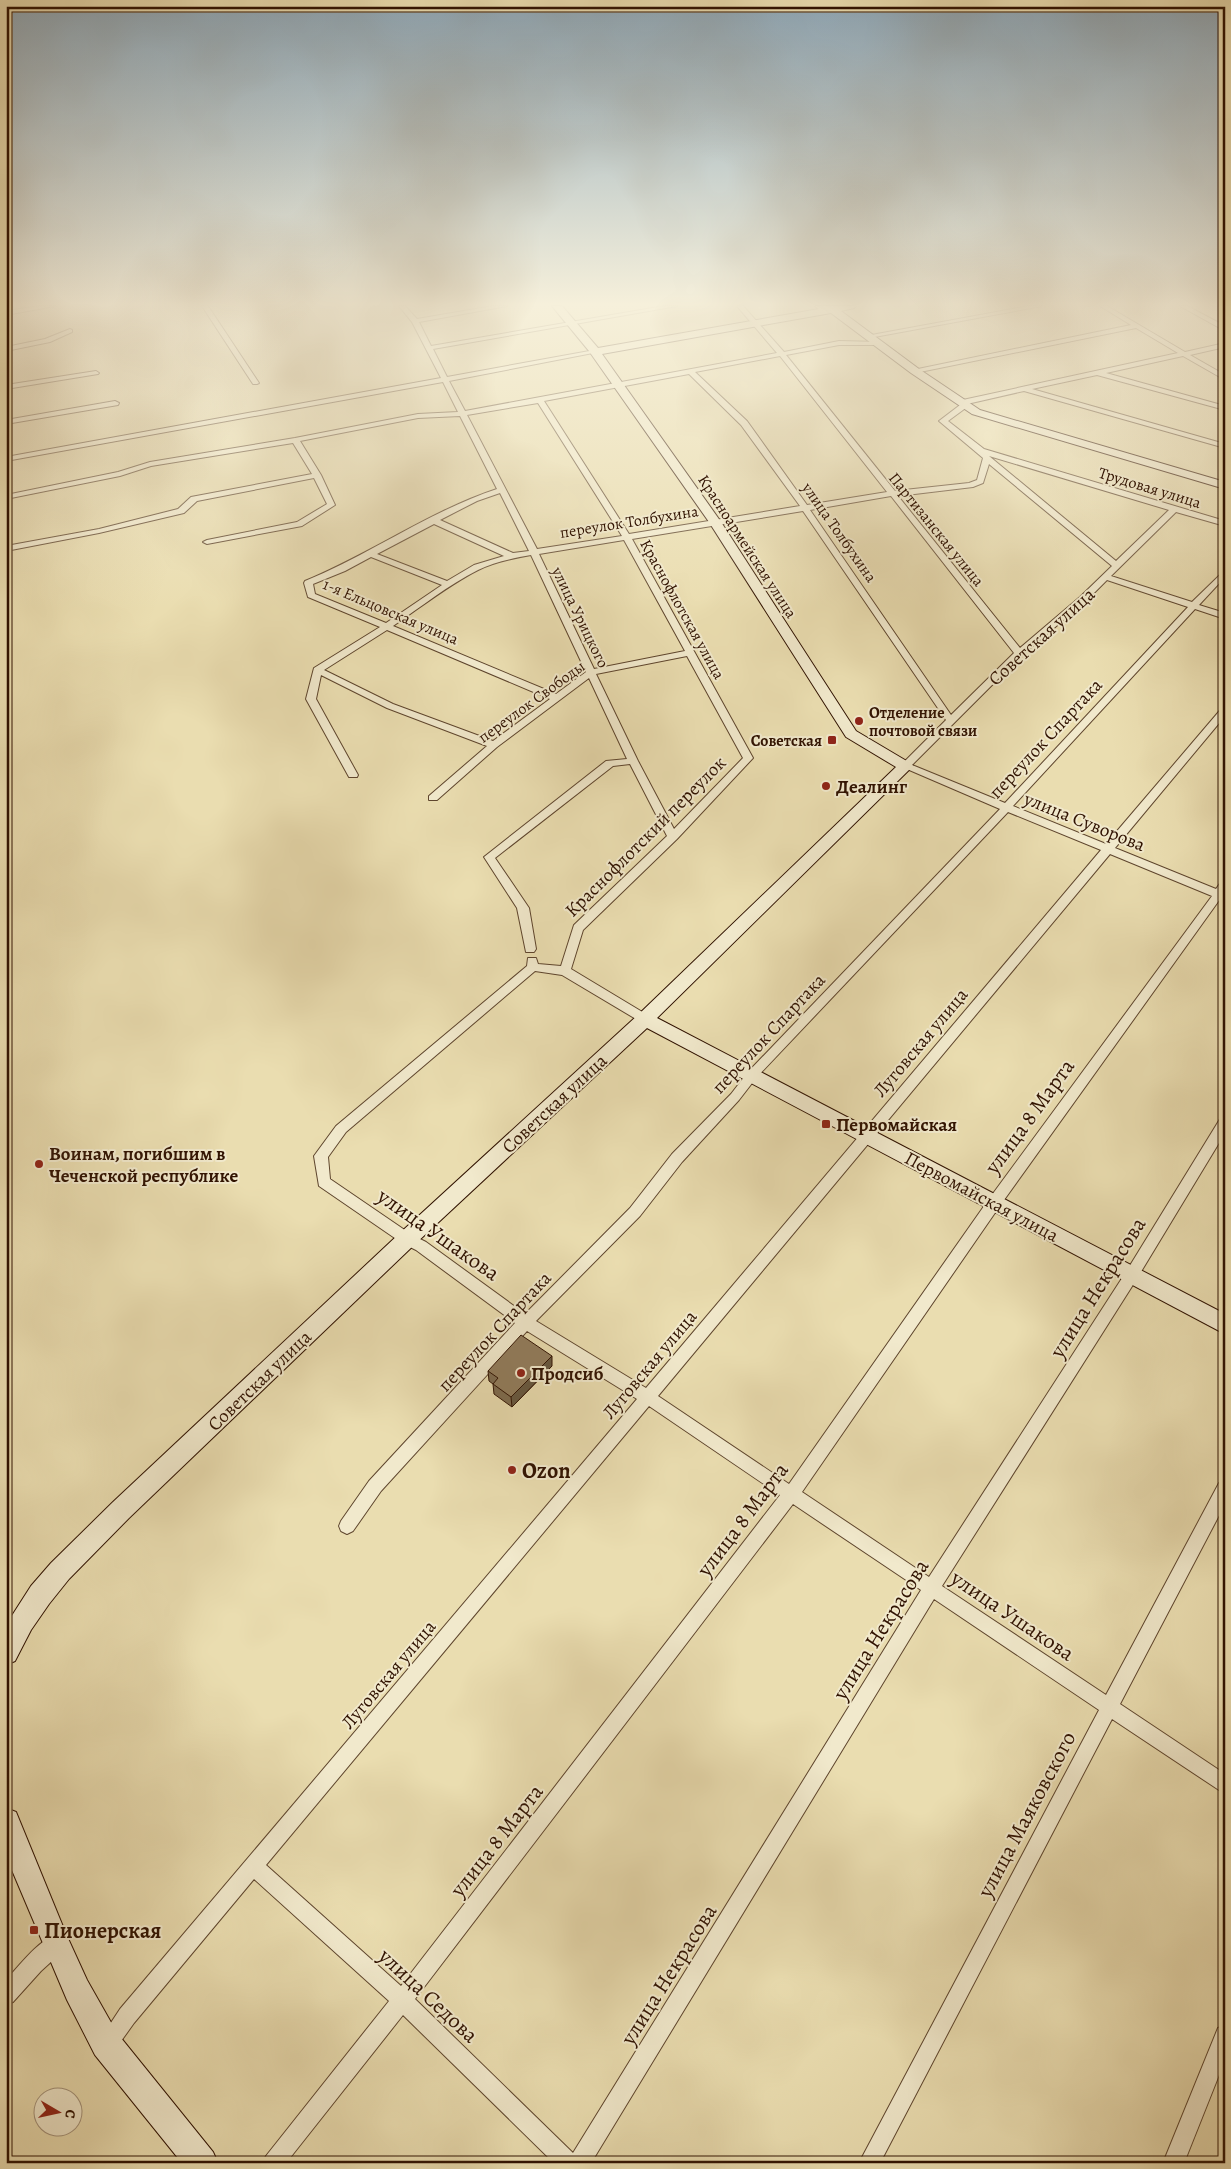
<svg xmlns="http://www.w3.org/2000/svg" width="1231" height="2169" font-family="Alegreya,serif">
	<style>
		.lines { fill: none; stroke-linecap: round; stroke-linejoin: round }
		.street-casing { stroke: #5e452d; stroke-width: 2 }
		.secondary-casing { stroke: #301201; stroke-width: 2 }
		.street { fill: #f1e9cc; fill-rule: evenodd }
		.secondary { fill: #f1e9cc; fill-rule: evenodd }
		.wall { fill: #7d6b4f; stroke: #301201 }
		.shaded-wall { fill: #665740; stroke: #301201 }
		.building { fill: #917c5c; stroke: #301201 }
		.poi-dot { fill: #8f2418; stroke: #f1e9cc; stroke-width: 2 }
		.labels { text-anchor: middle; stroke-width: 4; stroke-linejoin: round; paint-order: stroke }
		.far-street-label { font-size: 16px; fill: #301201; stroke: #f1e9cc }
		.far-poi-label { font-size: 16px; font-weight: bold; fill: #301201; stroke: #f1e9cc; text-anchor: start }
		.street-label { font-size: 19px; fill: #301201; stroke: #f1e9cc }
		.poi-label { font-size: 19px; font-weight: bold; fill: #301201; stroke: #f1e9cc; text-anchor: start }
		.near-street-label { font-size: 22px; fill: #301201; stroke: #f1e9cc }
		.near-poi-label { font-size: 22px; font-weight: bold; fill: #301201; stroke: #f1e9cc; text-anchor: start }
	</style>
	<rect width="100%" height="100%" fill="#eaddb0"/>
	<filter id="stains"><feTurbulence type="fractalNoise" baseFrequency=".004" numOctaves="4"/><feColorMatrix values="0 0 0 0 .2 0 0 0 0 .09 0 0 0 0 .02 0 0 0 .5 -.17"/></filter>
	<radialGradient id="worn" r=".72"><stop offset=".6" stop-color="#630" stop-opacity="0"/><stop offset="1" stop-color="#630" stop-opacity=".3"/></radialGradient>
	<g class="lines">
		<g class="street-casing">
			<g id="street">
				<polygon points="40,306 55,306 6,315 6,311"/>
				<polygon points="202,306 208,306 259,383 257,384 253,384"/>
				<path d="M 399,306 L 405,306 L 417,319 L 493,306 L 507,306 L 419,322 L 431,346 L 664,306 L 677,306 L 433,349 L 447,377 L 595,350 L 598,352 L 449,381 L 465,411 L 777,353 L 737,306 L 743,306 L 784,352 L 839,341 L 880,342 L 881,343 L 878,345 L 839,345 L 786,355 L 895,491 L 969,483 L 977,480 L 983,458 L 939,421 L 960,405 L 958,401 L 1178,353 L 1136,328 L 915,373 L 912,371 L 913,370 L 1131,325 L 1100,306 L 1107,306 L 1185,352 L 1225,343 L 1225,347 L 1190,355 L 1225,375 L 1225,380 L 1183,356 L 1106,373 L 1225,406 L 1225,410 L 1097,375 L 1032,389 L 1225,444 L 1225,448 L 1024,391 L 967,404 L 967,407 L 948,421 L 984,449 L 1225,521 L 1225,526 L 1176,512 L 1111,576 L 1192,602 L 1225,570 L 1225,577 L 1199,605 L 1225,613 L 1225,619 L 1195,609 L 1013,806 L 1106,844 L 1222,708 L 1225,707 L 1225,716 L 1115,848 L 1216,889 L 1221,882 L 1225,882 L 1225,901 L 1220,899 L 999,1207 L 802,1492 L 929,1577 L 1126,1272 L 1220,1119 L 1225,1117 L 1225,1133 L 1136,1280 L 942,1586 L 1106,1695 L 1219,1483 L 1225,1481 L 1225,1504 L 1120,1704 L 1225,1774 L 1225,1794 L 1112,1719 L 880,2163 L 859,2163 L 1099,1710 L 934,1599 L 591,2163 L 554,2163 L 403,2015 L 286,2163 L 263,2163 L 266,2156 L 389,2001 L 254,1879 L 134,2023 L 114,2051 L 107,2054 L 100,2051 L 97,2044 L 120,2009 L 637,1399 L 527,1331 L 381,1491 L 353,1531 L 347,1534 L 341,1531 L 339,1526 L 341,1521 L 369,1481 L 515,1323 L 416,1250 L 402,1243 L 319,1186 L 314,1156 L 336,1126 L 527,966 L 528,958 L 536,958 L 538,964 L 561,966 L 574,925 L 667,836 L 630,764 L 613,766 L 495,858 L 529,908 L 536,949 L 534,952 L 526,952 L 517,908 L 484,857 L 606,761 L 627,759 L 589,678 L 497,747 L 437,800 L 429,800 L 429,796 L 487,746 L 387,708 L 321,675 L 316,699 L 358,775 L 357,777 L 349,777 L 306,699 L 314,668 L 380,627 L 308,597 L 304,583 L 305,581 C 371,554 430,511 497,489 L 460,416 L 418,418 L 300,441 L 321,475 L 335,505 L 302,526 L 207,544 L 203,542 L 207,540 L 297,522 L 327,504 L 314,478 L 197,501 L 184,513 L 99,533 L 6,551 L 6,546 L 99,529 L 178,509 L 191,497 L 312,474 L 293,443 L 151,466 L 120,476 L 6,499 L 6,495 L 118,472 L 150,462 L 295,438 L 418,414 L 458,412 L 443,382 L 6,461 L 6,457 L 441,378 L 412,322 ZM 780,356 L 887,492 L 807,505 L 747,421 L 695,372 ZM 689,374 L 741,425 L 800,506 L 629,534 L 544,401 ZM 538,403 L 622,536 L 537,549 L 467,415 ZM 989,456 L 1169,510 L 1116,561 ZM 989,464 L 1112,566 L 1080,597 L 1020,648 L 898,496 L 973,487 L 983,483 ZM 500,493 L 529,551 L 513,553 L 440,520 L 477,501 ZM 891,496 L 1014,653 L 951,715 L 810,510 ZM 803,511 L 946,720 L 900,766 L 1000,809 L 748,1072 L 731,1094 L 672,1154 L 630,1208 L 525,1314 L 426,1242 L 412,1235 L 330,1179 L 328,1157 L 346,1132 L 535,971 L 562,975 L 641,1022 L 649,1022 L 651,1019 L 649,1016 L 571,969 L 583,930 L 677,839 L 753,758 L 632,539 ZM 434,524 L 504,556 L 474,565 L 447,581 L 377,554 ZM 624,540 L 685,651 L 594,669 L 539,554 ZM 531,555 L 586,672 L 556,694 L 393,626 C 421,607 448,585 478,570 C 494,562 514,558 531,555 ZM 371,557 L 442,585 L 386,623 L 315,594 L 313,584 L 345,571 ZM 1107,580 L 1188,607 L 1005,803 L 912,765 L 1022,655 L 1086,601 ZM 387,630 L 550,699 L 493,741 L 393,704 L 324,670 ZM 687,656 L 743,758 L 674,829 L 638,761 L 596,674 ZM 1008,812 L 1101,850 L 646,1388 L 536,1321 L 640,1216 L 682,1162 L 739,1100 L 756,1078 ZM 1110,854 L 1212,896 L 989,1199 L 789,1484 L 658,1396 ZM 649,1406 L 780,1495 L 401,1986 L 266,1865 ZM 793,1504 L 921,1590 L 573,2153 L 415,1999 Z"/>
				<polygon points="1029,306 1042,306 869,338 866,336"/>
				<polygon points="1180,306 1187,306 1225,326 1225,331"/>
				<polygon points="70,329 72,330 72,332 50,342 6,351 6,347 45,339"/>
				<polygon points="96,371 99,373 98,374 6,389 6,385"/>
				<polygon points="115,401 119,403 118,405 6,424 6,420"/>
				<path d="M 56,1934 L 63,1937 L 66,1944 L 63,1951 L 41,1971 L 13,2002 L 6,2005 L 6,1980 C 20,1965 36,1943 56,1934 Z"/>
				<polygon points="1225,2025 1225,2060 1184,2163 1163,2163 1218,2028"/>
			</g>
		</g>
		<g class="secondary-casing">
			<g id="secondary">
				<polygon points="552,306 562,306 598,348 819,309 815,306 856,306 854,308 841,311 919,369 980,410 1225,482 1225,489 972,414 911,373 831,313 602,354 721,522 856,731 910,763 913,766 657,1018 1225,1314 1225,1334 647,1028 414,1245 129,1518 69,1579 49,1604 31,1630 15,1661 6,1665 6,1625 31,1586 51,1563 113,1502 400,1233 639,1014 896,767 846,737 709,522 589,351"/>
				<polygon points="6,1808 16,1812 66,1934 87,1980 117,2033 213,2152 218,2163 182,2163 95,2055 67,2000 6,1856"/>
			</g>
		</g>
		<use href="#street" class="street"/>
		<use href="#secondary" class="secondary"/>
	</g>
	<polygon class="wall" points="552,1366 512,1407 494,1394 493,1384 489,1381 488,1371"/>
	<polygon class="shaded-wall" points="552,1356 552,1366 512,1407 511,1397"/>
	<polygon class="building" points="521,1335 552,1356 511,1397 493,1384 498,1378 488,1371"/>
	<linearGradient id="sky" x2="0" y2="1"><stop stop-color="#8fa9ba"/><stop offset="0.5" stop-color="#f6f0db"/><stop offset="1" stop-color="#f6f0db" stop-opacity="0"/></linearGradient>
	<rect width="1231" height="609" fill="url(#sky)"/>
	<g class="poi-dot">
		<circle cx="859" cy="721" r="5"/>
		<rect x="827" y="735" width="10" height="10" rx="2.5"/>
		<circle cx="826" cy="786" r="5"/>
		<rect x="821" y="1119" width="10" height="10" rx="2.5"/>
		<circle cx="39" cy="1164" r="5"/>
		<circle cx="521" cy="1373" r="5"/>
		<circle cx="512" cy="1470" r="5"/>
		<rect x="29" y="1925" width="10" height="10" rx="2.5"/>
	</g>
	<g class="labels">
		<g class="far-street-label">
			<text transform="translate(1150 487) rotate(17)" y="6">Трудовая улица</text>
			<text transform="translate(629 521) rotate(-9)" y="6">переулок Толбухина</text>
			<text transform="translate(937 529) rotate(51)" y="6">Партизанская улица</text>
			<text transform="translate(840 532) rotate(55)" y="6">улица Толбухина</text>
			<text transform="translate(748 546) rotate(57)" y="6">Красноармейская улица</text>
			<text transform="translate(683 609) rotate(61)" y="6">Краснофлотская улица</text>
			<text transform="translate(391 611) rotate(23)" y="6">1-я Ельцовская улица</text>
			<text transform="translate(581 617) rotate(64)" y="6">улица Урицкого</text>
			<text transform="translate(531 701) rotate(-36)" y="6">переулок Свободы</text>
		</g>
		<g class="far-poi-label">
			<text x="869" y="718">Отделение<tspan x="869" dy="18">почтовой связи</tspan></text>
			<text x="822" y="746" text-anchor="end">Советская</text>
		</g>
		<g class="street-label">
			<text transform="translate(1041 636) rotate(-42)" y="7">Советская улица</text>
			<text transform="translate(1045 738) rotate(-47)" y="7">переулок Спартака</text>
			<text transform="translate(1085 821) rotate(22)" y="7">улица Суворова</text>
			<text transform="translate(645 836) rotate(-45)" y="7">Краснофлотский переулок</text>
			<text transform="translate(768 1033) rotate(-47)" y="7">переулок Спартака</text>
			<text transform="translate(920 1042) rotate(-50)" y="7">Луговская улица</text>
			<text transform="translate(554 1103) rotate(-43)" y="7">Советская улица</text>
			<text transform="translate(982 1196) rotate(28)" y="7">Первомайская улица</text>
			<text transform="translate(494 1331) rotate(-47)" y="7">переулок Спартака</text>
			<text transform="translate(649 1364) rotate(-50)" y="7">Луговская улица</text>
			<text transform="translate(259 1380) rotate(-44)" y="7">Советская улица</text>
			<text transform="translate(388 1674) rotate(-50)" y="7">Луговская улица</text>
		</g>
		<g class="poi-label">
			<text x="836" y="793">Деалинг</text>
			<text x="836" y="1131">Первомайская</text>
			<text x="49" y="1160">Воинам, погибшим в<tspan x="49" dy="22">Чеченской республике</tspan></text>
			<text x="531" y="1380">Продсиб</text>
		</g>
		<g class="near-street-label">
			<text transform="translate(1029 1116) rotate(-54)" y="8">улица 8 Марта</text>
			<text transform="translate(439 1234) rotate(35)" y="8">улица Ушакова</text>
			<text transform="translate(1097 1287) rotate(-58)" y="8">улица Некрасова</text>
			<text transform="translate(742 1519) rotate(-53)" y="8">улица 8 Марта</text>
			<text transform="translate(1013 1615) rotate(34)" y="8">улица Ушакова</text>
			<text transform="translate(880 1629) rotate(-58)" y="8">улица Некрасова</text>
			<text transform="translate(1026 1814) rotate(-62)" y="8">улица Маяковского</text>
			<text transform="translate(496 1840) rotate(-52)" y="8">улица 8 Марта</text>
			<text transform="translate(668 1974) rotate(-58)" y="8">улица Некрасова</text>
			<text transform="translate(429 1995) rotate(43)" y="8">улица Седова</text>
		</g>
		<g class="near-poi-label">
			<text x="522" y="1478">Ozon</text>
			<text x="44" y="1938">Пионерская</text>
		</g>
	</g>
	<rect width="1231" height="2169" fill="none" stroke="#eaddb0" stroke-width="25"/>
	<rect x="8" y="8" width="1216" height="2154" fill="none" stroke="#301201" stroke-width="2.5"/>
	<rect x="12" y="12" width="1206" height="2144" fill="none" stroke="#301201"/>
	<g transform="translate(58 2112) rotate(99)"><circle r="24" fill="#f1e9cc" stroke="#a4937b"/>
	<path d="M0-4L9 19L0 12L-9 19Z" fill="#8f2418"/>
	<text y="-8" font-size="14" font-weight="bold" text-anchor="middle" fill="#301201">С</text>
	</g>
	<rect width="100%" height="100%" filter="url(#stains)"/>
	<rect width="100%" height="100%" fill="url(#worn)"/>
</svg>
